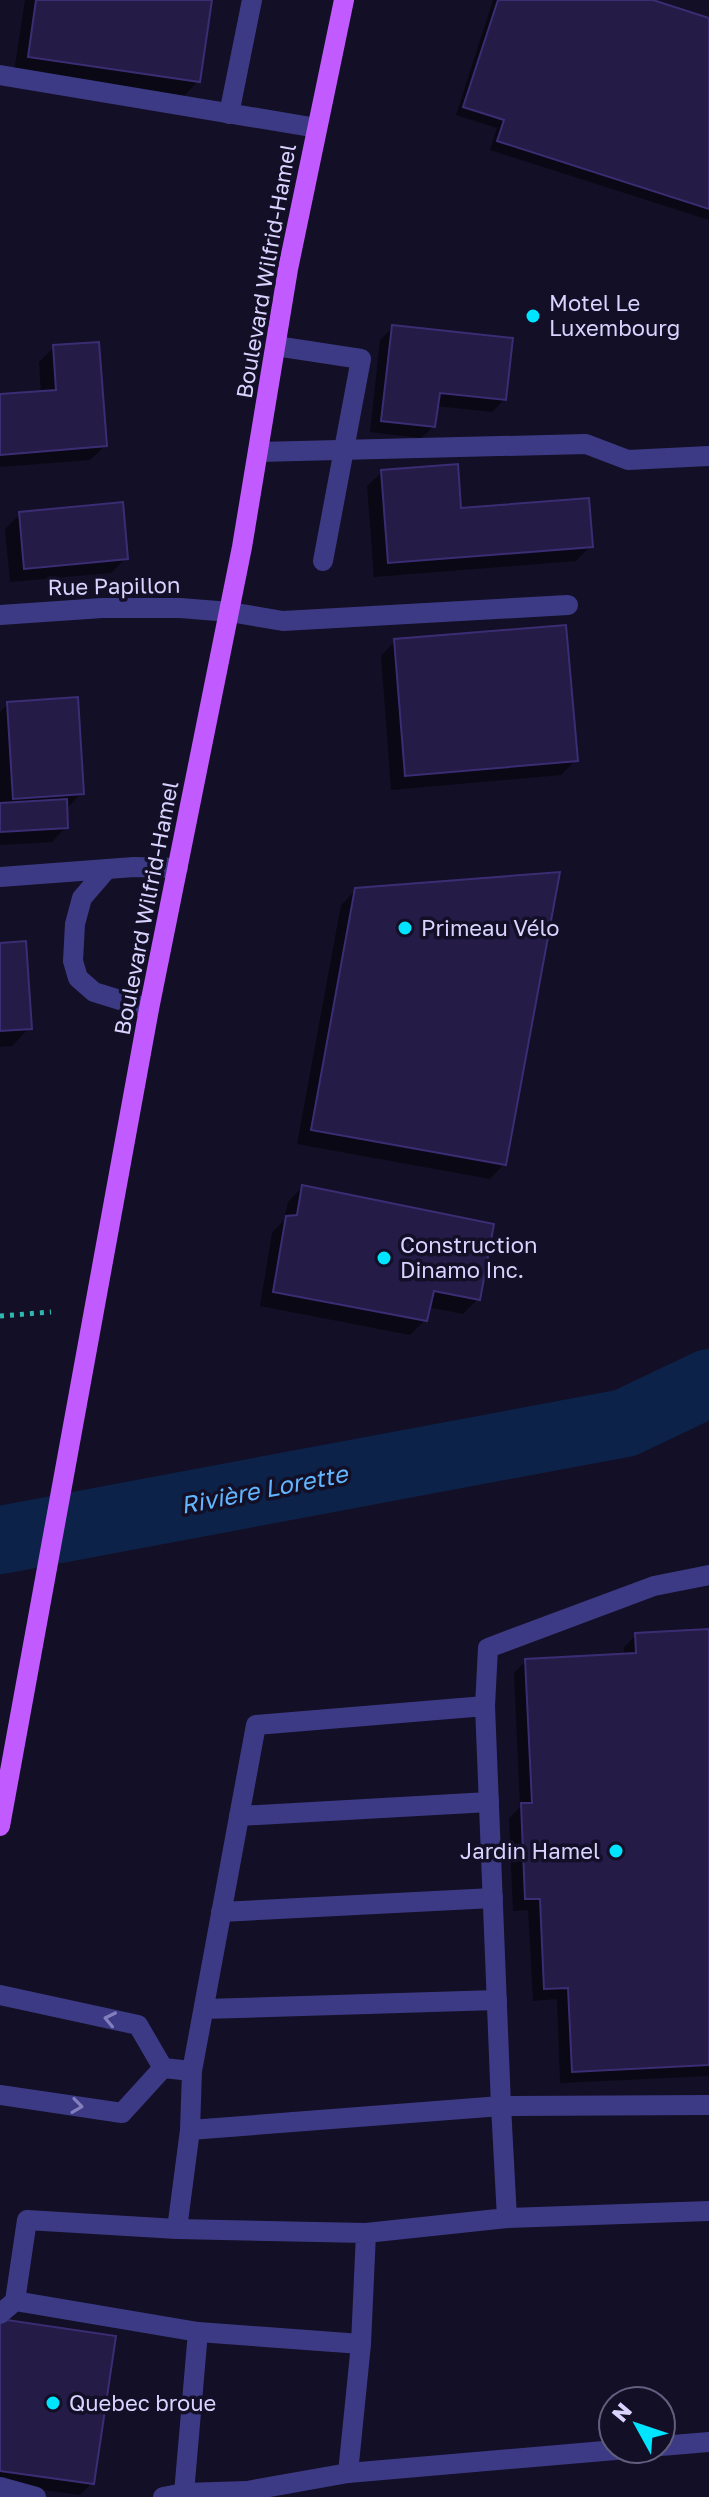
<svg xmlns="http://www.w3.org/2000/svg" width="709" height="2497" font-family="'Golos Text',sans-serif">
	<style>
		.shadow { fill: #0007 }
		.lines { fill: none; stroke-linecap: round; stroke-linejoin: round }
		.river { stroke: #0c2248; stroke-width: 68 }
		.building { fill: #241b47; stroke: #3b2d73; stroke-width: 2 }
		.path { stroke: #2fb8b0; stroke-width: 5; stroke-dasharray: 4 6; stroke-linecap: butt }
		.minor { stroke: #3d3a85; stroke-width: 20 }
		.major { stroke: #c25bff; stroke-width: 20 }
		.oneway { stroke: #837fbc }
		.poi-dot { fill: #00e5ff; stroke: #130f26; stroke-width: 3 }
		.labels { text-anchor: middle; stroke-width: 7; stroke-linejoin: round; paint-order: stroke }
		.street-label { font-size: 22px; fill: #d9d4ff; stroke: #130f26 }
		.poi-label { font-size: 22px; fill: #d9d4ff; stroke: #130f26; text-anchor: start }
		.water-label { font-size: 24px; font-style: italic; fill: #62b6ff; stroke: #130f26 }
	</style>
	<rect width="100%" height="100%" fill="#130f26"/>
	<g class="shadow">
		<polygon points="25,0 210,0 198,81 184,96 14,71"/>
		<polygon points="493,0 646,0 709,20 709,220 490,150 497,128 456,115"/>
		<polygon points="393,327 504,400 492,412 436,406 434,426 421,438 370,432 380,340"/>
		<polygon points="54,347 105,446 90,460 0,467 0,396 41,393 39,362"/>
		<polygon points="382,472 459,510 591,546 576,561 374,577 367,486"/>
		<polygon points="20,514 126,558 111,573 10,582 5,529"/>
		<polygon points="395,641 575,761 561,775 391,790 381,656"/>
		<polygon points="8,704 82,793 67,808 66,827 52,842 0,845 0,712"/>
		<polygon points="356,890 504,1164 490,1179 297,1144 341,905"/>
		<polygon points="0,945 29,1028 12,1046 0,1047"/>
		<polygon points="302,1187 478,1299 463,1314 428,1307 425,1320 410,1335 260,1306 272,1233 284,1220 288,1202"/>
		<polygon points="709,1631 709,2076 560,2083 557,1999 533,2001 528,1910 513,1911 509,1818 520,1807 514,1673 526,1661 624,1656 624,1647 636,1635"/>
		<polygon points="0,2322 92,2483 80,2495 0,2484"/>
	</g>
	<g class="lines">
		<polyline class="river" points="0,1540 625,1423 709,1383"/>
	</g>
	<g class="building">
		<polygon points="36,0 212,0 200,82 28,57"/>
		<polygon points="498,0 653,0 709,18 709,209 497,141 504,120 463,107"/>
		<polygon points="392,325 513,338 506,400 440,393 435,427 381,421"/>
		<polygon points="99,342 107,446 0,455 0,394 56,390 53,345"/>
		<polygon points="458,464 461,508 589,498 593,547 388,563 381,470"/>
		<polygon points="123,502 128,559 24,569 19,512"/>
		<polygon points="566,625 578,761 405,776 394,639"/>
		<polygon points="78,697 84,794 13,799 7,702"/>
		<polygon points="67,799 68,828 0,832 0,803"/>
		<polygon points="560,872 506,1165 311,1130 355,888"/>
		<polygon points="26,941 32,1029 0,1031 0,943"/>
		<polygon points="302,1185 494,1224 480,1300 434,1291 427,1321 273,1292 286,1216 297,1215"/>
		<polygon points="709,1629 709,2065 572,2072 568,1988 544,1989 540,1899 525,1899 521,1803 532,1803 525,1659 636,1653 635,1633"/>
		<polygon points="0,2319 116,2336 94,2484 0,2471"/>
	</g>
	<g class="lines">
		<polyline class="path" points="0,1316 51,1312"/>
		<g class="minor">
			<polyline points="0,75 317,128"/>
			<polyline points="229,114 252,0"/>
			<polyline points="276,346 361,359 323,561"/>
			<polyline points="258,452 586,444 628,460 709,456"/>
			<polyline points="0,615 102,608 180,608 230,612 283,621 568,605"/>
			<polyline points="107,869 82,898 75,924 73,961 78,978 94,992 149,1009"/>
			<polyline points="0,877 134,867 178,868"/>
			<polyline points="485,1706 488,1648 654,1586 709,1575"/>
			<polyline points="239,1816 489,1802"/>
			<polyline points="221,1912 493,1898"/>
			<polyline points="0,1995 138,2025 163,2068"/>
			<polyline points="204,2009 497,2000"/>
			<polyline points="163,2068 192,2071 256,1725 485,1706 501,2106 190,2130 192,2071"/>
			<polyline points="0,2095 122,2113 163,2068"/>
			<polyline points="507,2218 709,2211"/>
			<polyline points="177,2229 366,2233 361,2344 348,2473 247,2491"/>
			<polyline points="366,2233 507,2218 501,2106 709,2105"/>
			<polyline points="15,2301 198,2332 184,2493 163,2497"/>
			<polyline points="0,2314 15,2301 27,2220 177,2229 190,2130"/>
			<polyline points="198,2332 361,2344"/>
			<polyline points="661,2446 709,2442"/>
			<polyline points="348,2473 627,2449"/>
			<polyline points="0,2487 36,2497"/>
			<polyline points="184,2493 247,2491 249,2497"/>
		</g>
		<polyline class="major" points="0,1826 149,1009 242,547 288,269 344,0"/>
	</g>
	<defs><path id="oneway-chevron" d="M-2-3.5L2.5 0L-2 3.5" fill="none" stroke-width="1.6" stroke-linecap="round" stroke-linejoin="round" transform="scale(2)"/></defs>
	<g class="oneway">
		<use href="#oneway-chevron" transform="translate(110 2019) rotate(-168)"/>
		<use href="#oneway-chevron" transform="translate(77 2106) rotate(8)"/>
	</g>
	<g class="poi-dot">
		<circle cx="533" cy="316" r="8"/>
		<circle cx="405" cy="928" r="8"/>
		<circle cx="384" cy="1258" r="8"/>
		<circle cx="616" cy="1851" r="8"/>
		<circle cx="53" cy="2403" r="8"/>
	</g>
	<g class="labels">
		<g class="street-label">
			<text transform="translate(266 271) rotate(-80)" y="8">Boulevard Wilfrid-Hamel</text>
			<text transform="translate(114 586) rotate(-1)" y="8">Rue Papillon</text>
			<text transform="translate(146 908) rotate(-79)" y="8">Boulevard Wilfrid-Hamel</text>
		</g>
		<g class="poi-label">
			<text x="549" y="311">Motel Le<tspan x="549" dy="25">Luxembourg</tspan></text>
			<text x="421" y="936">Primeau Vélo</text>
			<text x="400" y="1253">Construction<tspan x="400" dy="25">Dinamo Inc.</tspan></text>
			<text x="600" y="1859" text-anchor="end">Jardin Hamel</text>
			<text x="69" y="2411">Quebec broue</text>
		</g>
		<g class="water-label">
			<text transform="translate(264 1490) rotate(-11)" y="8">Rivière Lorette</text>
		</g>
	</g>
	<g transform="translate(637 2425) rotate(310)"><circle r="38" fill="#130f26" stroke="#625e7d" stroke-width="2"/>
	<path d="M0-6L14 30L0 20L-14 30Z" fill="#00e5ff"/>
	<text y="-12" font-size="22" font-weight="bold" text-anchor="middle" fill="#d9d4ff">N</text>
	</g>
</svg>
